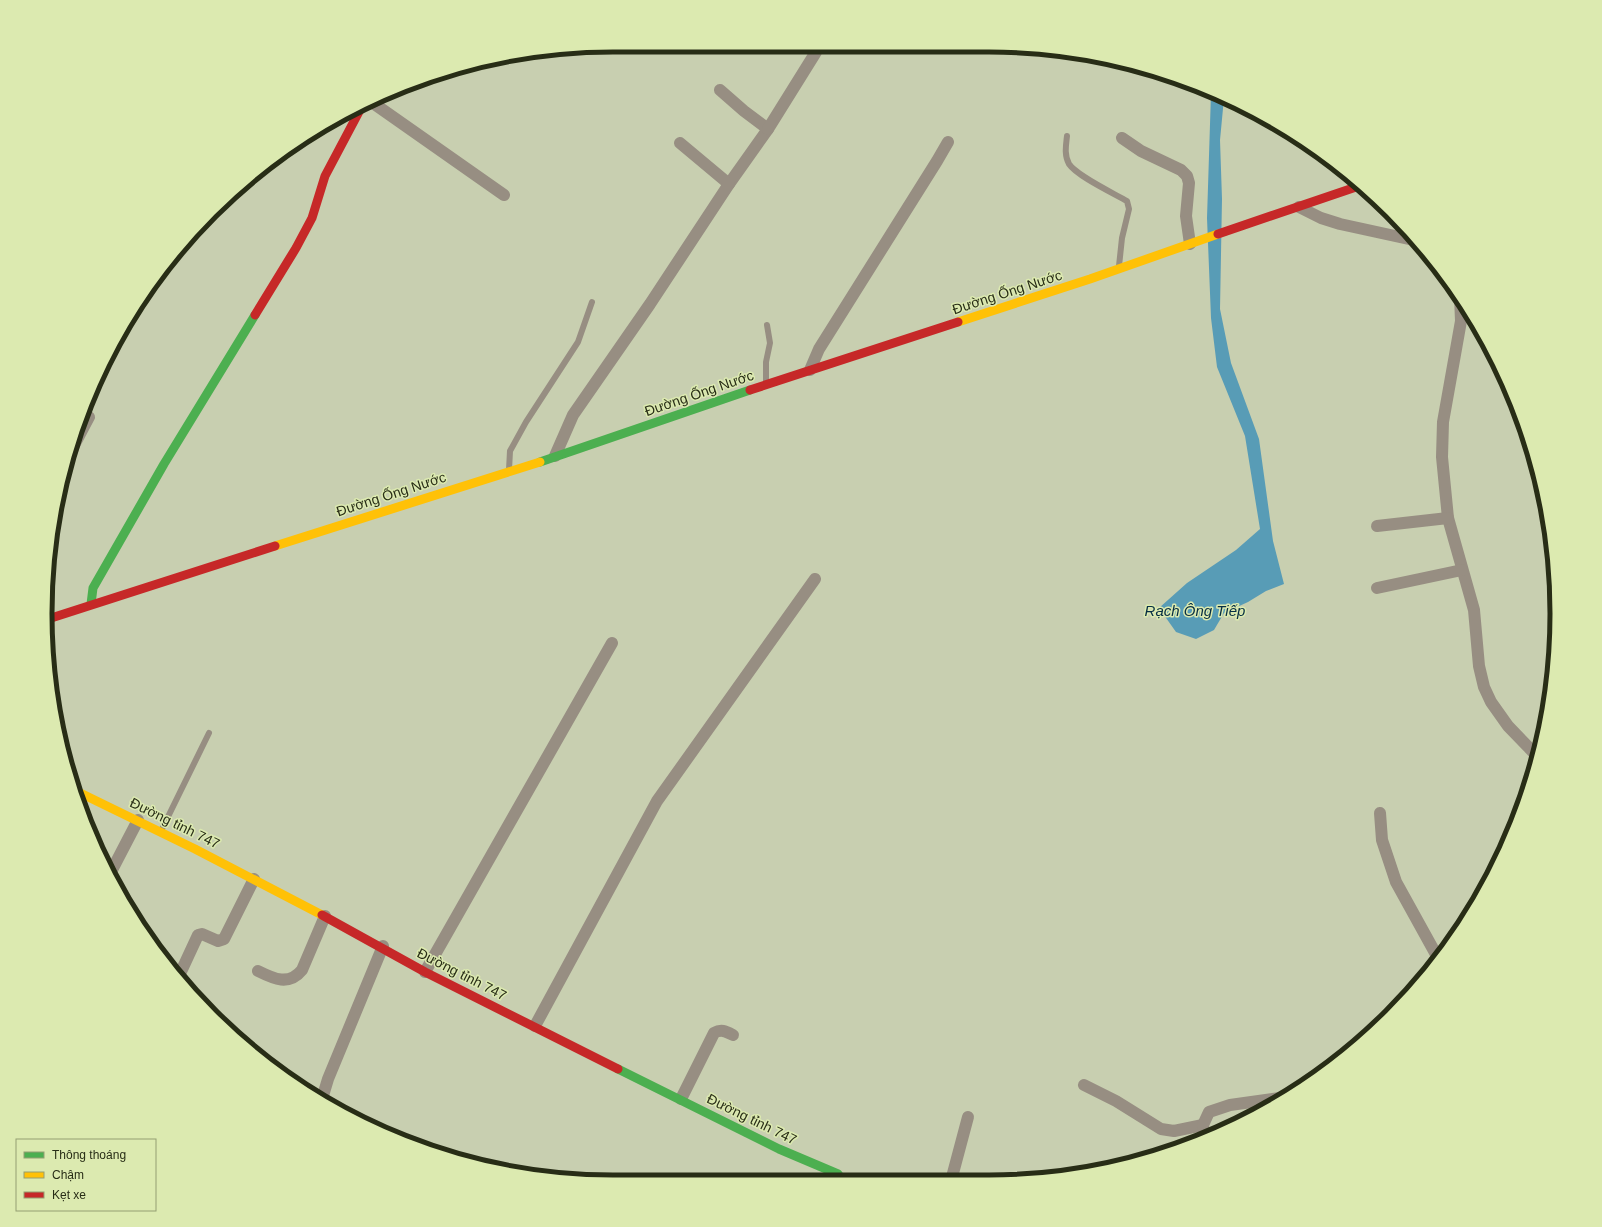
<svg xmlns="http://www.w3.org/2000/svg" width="1602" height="1227" font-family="Helvetica,sans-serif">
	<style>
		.water { fill: #589cb6 }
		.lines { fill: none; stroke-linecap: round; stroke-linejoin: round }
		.lane { stroke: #978e82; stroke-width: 6 }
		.street { stroke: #978e82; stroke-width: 12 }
		.fast { stroke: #4caf50; stroke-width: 9 }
		.slow { stroke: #ffc107; stroke-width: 9 }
		.jam { stroke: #c62828; stroke-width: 9 }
		.labels { text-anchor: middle; stroke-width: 3; stroke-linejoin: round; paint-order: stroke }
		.street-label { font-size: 14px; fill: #282d16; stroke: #dceab0 }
		.water-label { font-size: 15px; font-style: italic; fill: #062e43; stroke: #dceab0 }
		.rim { fill: none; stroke: #282d16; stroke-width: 5 }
	</style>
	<rect width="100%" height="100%" fill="#c8cfb0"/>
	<polygon class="water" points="1211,93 1224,98 1220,140 1222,199 1220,309 1231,363 1259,439 1273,541 1284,584 1266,591 1248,602 1224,613 1214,630 1196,639 1176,632 1159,608 1187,583 1236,550 1260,529 1245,436 1217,367 1211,318 1207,218"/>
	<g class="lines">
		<g class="lane">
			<path d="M 1067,136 C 1066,145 1064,155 1069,164 C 1077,176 1113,193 1127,201 L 1129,209 L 1122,238 L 1119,266"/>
			<polyline points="766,383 766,362 770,343 767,325"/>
			<polyline points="509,470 510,451 526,422 578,342 592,302"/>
			<polyline points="162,829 209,733"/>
		</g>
		<g class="street">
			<polyline points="720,90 744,111 768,129 729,184"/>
			<polyline points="373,103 504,195"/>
			<polyline points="768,129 816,52"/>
			<polyline points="1122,138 1141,151 1181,170 1187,176 1189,183 1186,216 1190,244"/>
			<polyline points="1299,207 1321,218 1340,224 1418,241"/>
			<polyline points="1460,296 1461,321 1443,422 1442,457 1448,518 1474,610 1479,666 1484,687 1491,702 1508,726 1537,756"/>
			<polyline points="810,370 819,349 937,161 948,142"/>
			<polyline points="71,451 89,417"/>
			<polyline points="555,456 573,415 650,304 729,184 680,143"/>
			<polyline points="1377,526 1448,518"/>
			<polyline points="1377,588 1462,570"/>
			<polyline points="1380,813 1382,840 1396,882 1438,958"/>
			<polyline points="112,870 138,820"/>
			<path d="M 258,971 C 274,979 289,986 302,970 L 325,916"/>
			<polyline points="425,972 612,643"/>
			<polyline points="179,976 198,935 202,934 218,941 224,939 254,879"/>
			<polyline points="535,1026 657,801 815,579"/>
			<polyline points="1084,1085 1116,1101 1161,1129 1174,1131 1203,1125"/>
			<polyline points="322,1099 328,1079 383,946"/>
			<path d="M 681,1099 L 714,1033 C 721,1029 725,1031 733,1035"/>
			<polyline points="1204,1136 1203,1125 1209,1112 1230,1105 1280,1098"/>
			<polyline points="952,1177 968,1117"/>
		</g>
		<g class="fast">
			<polyline points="540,462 750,390"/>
			<polyline points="91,604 93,588 164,464 255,315"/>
			<polyline points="618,1069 779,1149 838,1174 840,1177"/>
		</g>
		<g class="slow">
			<polyline points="958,322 1090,279 1218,234"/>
			<polyline points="275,546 540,462"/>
			<polyline points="74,790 195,849 322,915"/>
		</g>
		<g class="jam">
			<polyline points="1218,234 1359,186"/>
			<polyline points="255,315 296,248 312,218 325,176 361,108"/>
			<polyline points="750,390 958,322"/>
			<polyline points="45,620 275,546"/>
			<polyline points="322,915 425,972 618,1069"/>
		</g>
	</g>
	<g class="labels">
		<g class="street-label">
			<text transform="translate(1007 292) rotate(-18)" y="5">Đường Ống Nước</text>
			<text transform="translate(699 393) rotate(-19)" y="5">Đường Ống Nước</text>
			<text transform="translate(391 494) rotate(-18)" y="5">Đường Ống Nước</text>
			<text transform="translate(175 823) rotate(26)" y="5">Đường tỉnh 747</text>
			<text transform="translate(462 974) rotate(27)" y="5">Đường tỉnh 747</text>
			<text transform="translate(752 1119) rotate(26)" y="5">Đường tỉnh 747</text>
		</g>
		<g class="water-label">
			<text x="1195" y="616">Rạch Ông Tiếp</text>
		</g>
	</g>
	<path d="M0 0H1602V1227H0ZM613 52H989A561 561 0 0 1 1550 613V614A561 561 0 0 1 989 1175H613A561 561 0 0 1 52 614V613A561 561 0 0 1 613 52Z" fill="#dceab0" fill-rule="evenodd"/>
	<path class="rim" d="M613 52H989A561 561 0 0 1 1550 613V614A561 561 0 0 1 989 1175H613A561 561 0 0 1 52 614V613A561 561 0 0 1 613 52Z"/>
	<rect x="16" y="1139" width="140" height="72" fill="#dceab0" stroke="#949e72"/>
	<rect x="24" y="1152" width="20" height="6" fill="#4caf50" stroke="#949e72"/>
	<text x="52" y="1159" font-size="12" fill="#282d16">Thông thoáng</text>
	<rect x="24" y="1172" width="20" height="6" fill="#ffc107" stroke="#949e72"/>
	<text x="52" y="1179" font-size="12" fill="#282d16">Chậm</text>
	<rect x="24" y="1192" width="20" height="6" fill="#c62828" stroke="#949e72"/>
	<text x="52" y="1199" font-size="12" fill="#282d16">Kẹt xe</text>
</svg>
